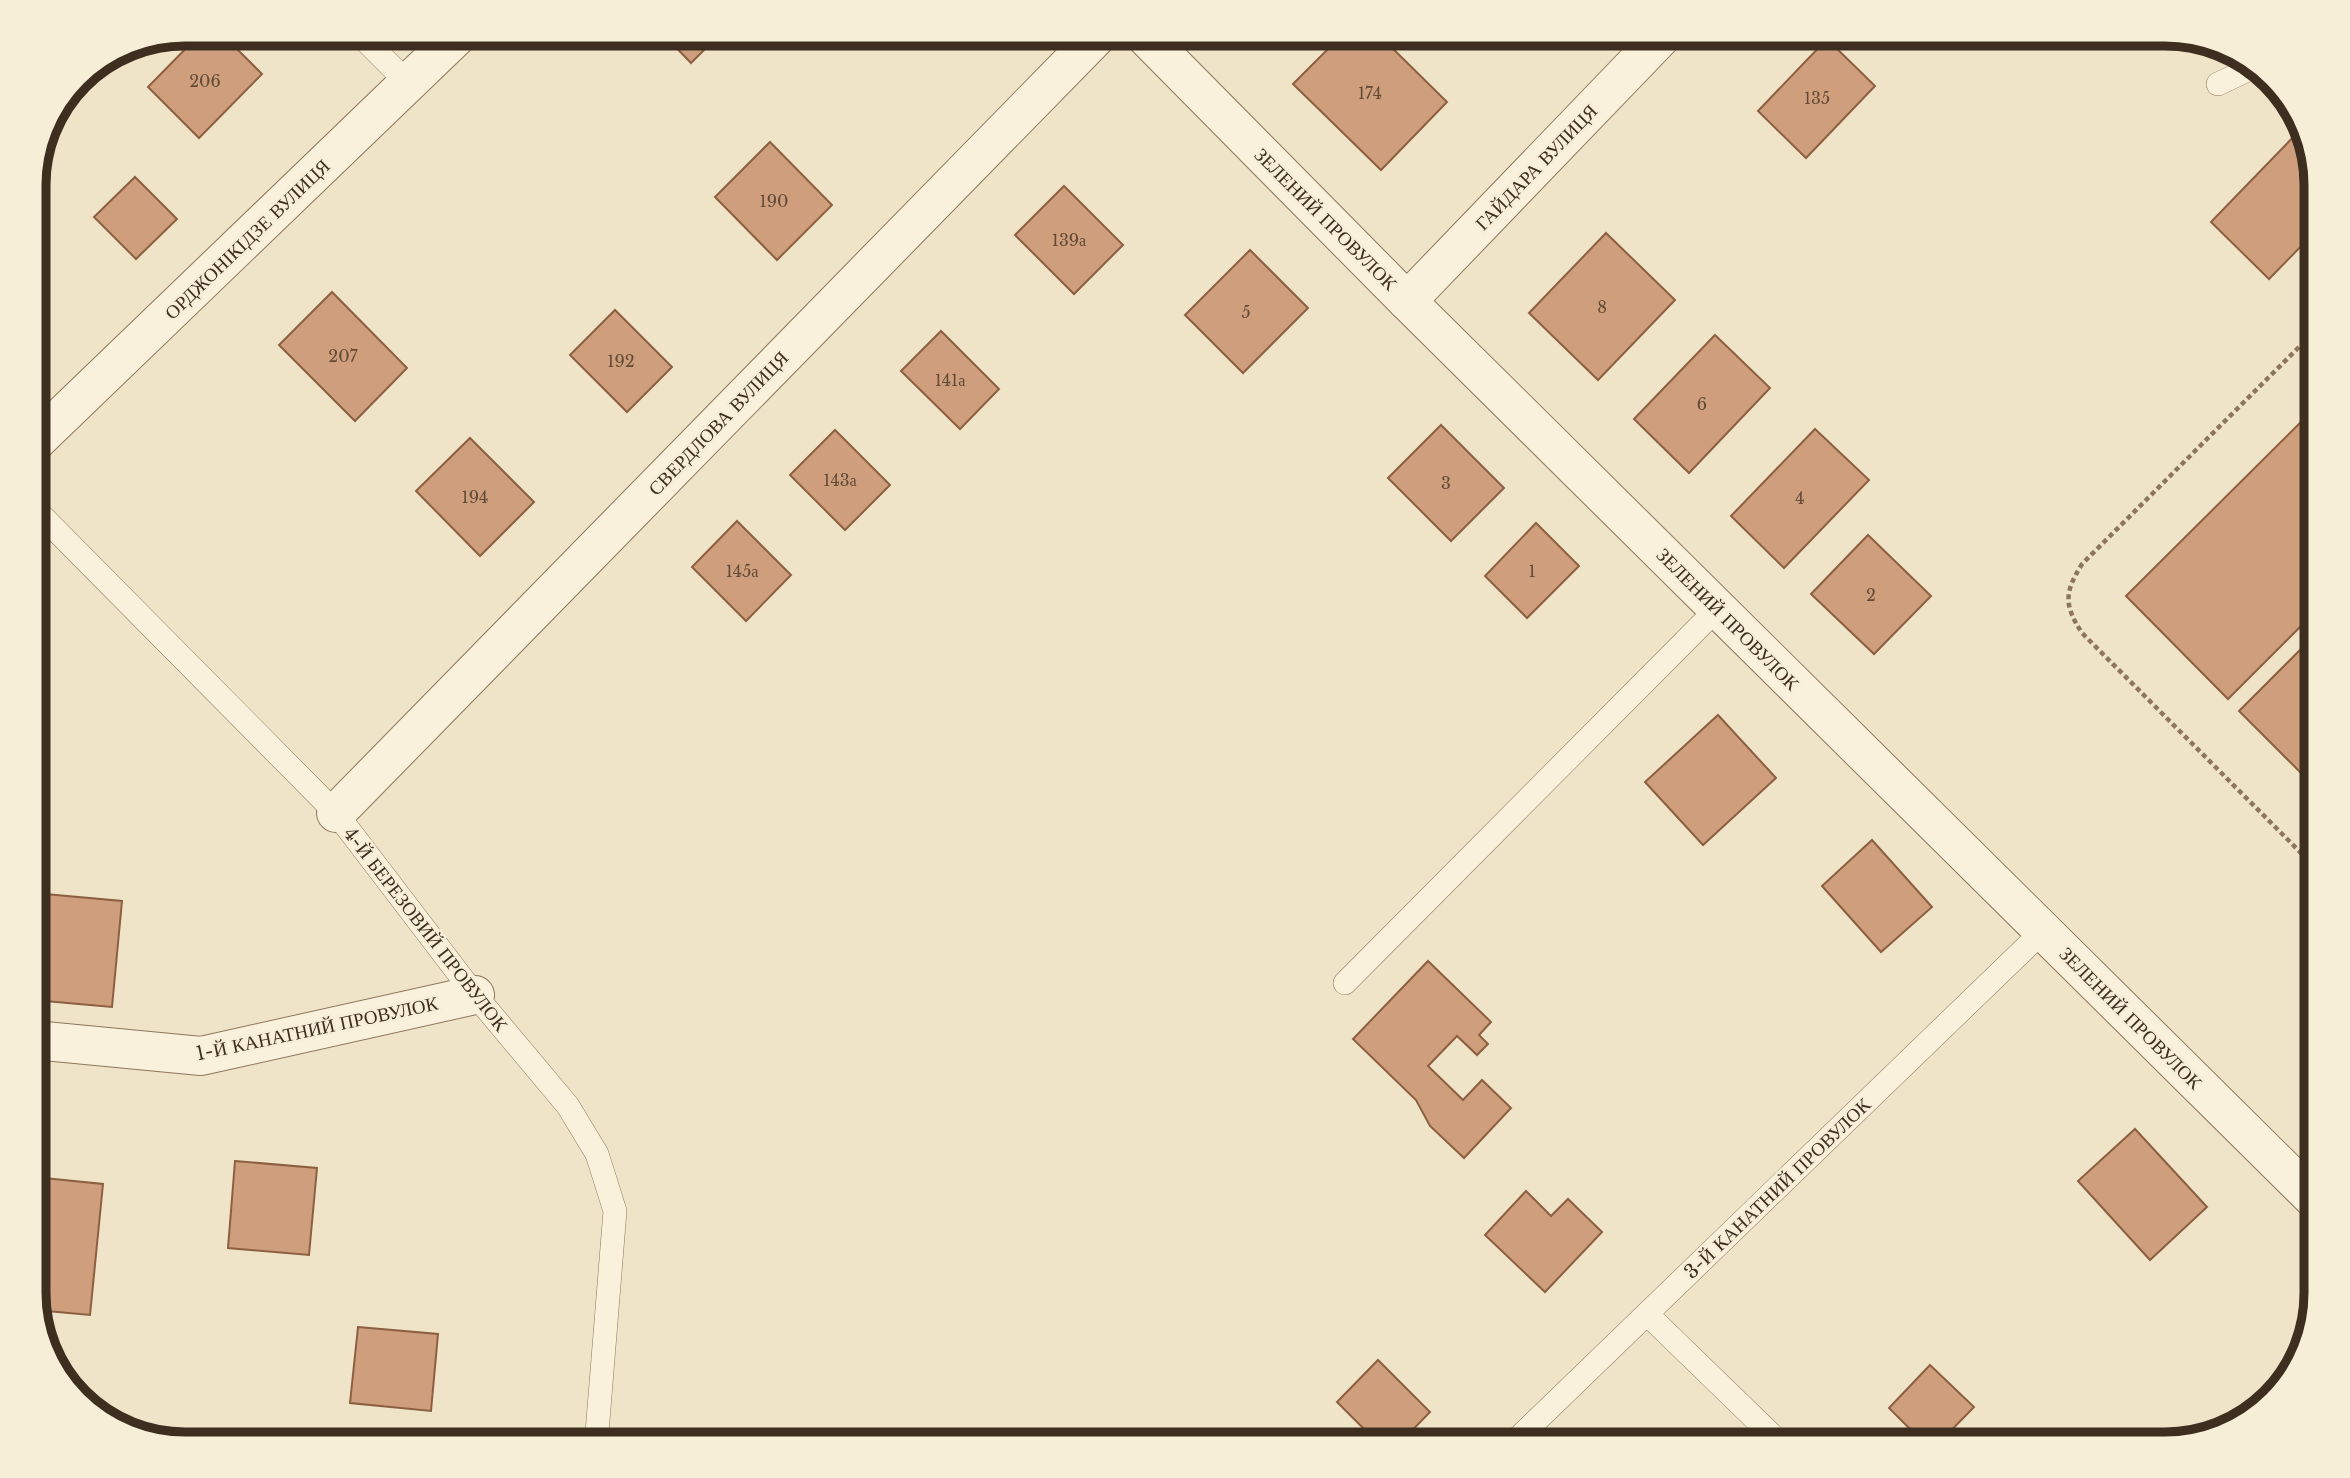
<svg xmlns="http://www.w3.org/2000/svg" width="2350" height="1478" font-family="'Libre Baskerville',serif">
	<style>
		.building { fill: #cf9f7d; stroke: #8d5f41; stroke-width: 2 }
		.lines { fill: none; stroke-linecap: round; stroke-linejoin: round }
		.service-casing { stroke: #8d765c; stroke-width: 24 }
		.minor-casing { stroke: #8d765c; stroke-width: 40 }
		.path { stroke: #8d765c; stroke-width: 4.5; stroke-dasharray: 5 3.5; stroke-linecap: butt }
		.service { stroke: #faf1dc; stroke-width: 23 }
		.minor { stroke: #faf1dc; stroke-width: 38 }
		.labels { text-anchor: middle; stroke-width: 5; stroke-linejoin: round; paint-order: stroke }
		.number-label { font-size: 16px; fill: #624a37 }
		.street-label { font-size: 19px; fill: #3d2e20; stroke: #f7eed8 }
		.rim { fill: none; stroke: #3d2e20; stroke-width: 9 }
	</style>
	<rect width="100%" height="100%" fill="#f0e4c8"/>
	<g class="building">
		<polygon points="201,33 221,33 262,74 199,138 148,87"/>
		<polygon points="662,33 721,33 691,63"/>
		<polygon points="1344,33 1377,33 1447,102 1381,170 1293,84"/>
		<polygon points="1827,39 1875,86 1806,158 1758,111"/>
		<polygon points="2302,128 2317,184 2317,230 2269,279 2211,222"/>
		<polygon points="770,142 832,205 777,260 715,197"/>
		<polygon points="135,177 177,219 136,259 94,217"/>
		<polygon points="1064,186 1123,245 1074,294 1015,235"/>
		<polygon points="1606,233 1675,300 1598,380 1529,313"/>
		<polygon points="1250,250 1308,308 1243,373 1185,315"/>
		<polygon points="332,292 407,368 355,421 279,345"/>
		<polygon points="615,310 672,367 627,412 570,355"/>
		<polygon points="941,331 999,389 960,429 901,371"/>
		<polygon points="1715,335 1770,388 1689,473 1634,419"/>
		<polygon points="2317,406 2317,610 2228,699 2126,596"/>
		<polygon points="1441,425 1504,488 1451,541 1388,478"/>
		<polygon points="1815,429 1869,480 1784,568 1731,516"/>
		<polygon points="835,430 890,485 845,530 790,475"/>
		<polygon points="470,438 534,502 480,556 416,491"/>
		<polygon points="737,521 791,575 746,621 692,567"/>
		<polygon points="1536,523 1579,566 1527,618 1485,576"/>
		<polygon points="1868,535 1931,596 1874,654 1811,594"/>
		<polygon points="2317,633 2317,789 2239,711"/>
		<polygon points="1718,715 1776,778 1703,845 1645,782"/>
		<polygon points="1872,840 1932,907 1881,952 1822,886"/>
		<polygon points="34,893 122,901 112,1007 34,1000"/>
		<polygon points="1428,961 1491,1022 1479,1035 1488,1044 1477,1055 1457,1036 1428,1066 1463,1100 1482,1080 1511,1108 1464,1158 1430,1126 1416,1100 1353,1039"/>
		<polygon points="2135,1129 2207,1207 2150,1260 2078,1181"/>
		<polygon points="235,1161 317,1168 309,1255 228,1248"/>
		<polygon points="34,1177 103,1184 90,1315 36,1310 34,1303"/>
		<polygon points="1526,1191 1551,1216 1568,1199 1602,1232 1545,1292 1485,1235"/>
		<polygon points="358,1327 438,1334 431,1411 350,1403"/>
		<polygon points="1378,1360 1430,1412 1398,1445 1380,1445 1337,1402"/>
		<polygon points="1930,1365 1974,1407 1937,1445 1926,1445 1889,1408"/>
		<polygon points="440,1429 534,1438 534,1445 439,1445"/>
	</g>
	<g class="lines">
		<g class="service-casing">
			<g id="service">
				<polyline points="358,33 409,84"/>
				<polyline points="2218,84 2256,66"/>
				<polyline points="34,508 336,813 475,995 568,1106 597,1154 615,1211 596,1445"/>
				<polyline points="1345,983 1718,608"/>
				<polyline points="1647,1314 1782,1445"/>
				<polyline points="1511,1445 2043,931"/>
			</g>
		</g>
		<g class="minor-casing">
			<g id="minor">
				<polyline points="1142,33 1407,301 2317,1202"/>
				<polyline points="1407,301 1665,33"/>
				<polyline points="34,443 460,33"/>
				<polyline points="336,813 1100,33"/>
				<polyline points="34,1040 201,1056 475,995"/>
			</g>
		</g>
		<path class="path" d="M 2317,329 L 2082,564 C 2064,593 2064,605 2082,633 L 2317,869"/>
		<use href="#service" class="service"/>
		<use href="#minor" class="minor"/>
	</g>
	<g class="labels">
		<g class="number-label">
			<text x="205" y="87">206</text>
			<text x="1370" y="99">174</text>
			<text x="1817" y="104">135</text>
			<text x="774" y="207">190</text>
			<text x="1069" y="246">139а</text>
			<text x="1602" y="313">8</text>
			<text x="1246" y="318">5</text>
			<text x="343" y="362">207</text>
			<text x="621" y="367">192</text>
			<text x="950" y="386">141а</text>
			<text x="1702" y="410">6</text>
			<text x="840" y="486">143а</text>
			<text x="1446" y="489">3</text>
			<text x="475" y="503">194</text>
			<text x="1800" y="504">4</text>
			<text x="742" y="577">145а</text>
			<text x="1532" y="577">1</text>
			<text x="1871" y="601">2</text>
		</g>
		<g class="street-label">
			<text transform="translate(1536 167) rotate(-46)" y="7">ГАЙДАРА ВУЛИЦЯ</text>
			<text transform="translate(1326 219) rotate(45)" y="7">ЗЕЛЕНИЙ ПРОВУЛОК</text>
			<text transform="translate(247 239) rotate(-44)" y="7">ОРДЖОНІКІДЗЕ ВУЛИЦЯ</text>
			<text transform="translate(718 423) rotate(-46)" y="7">СВЕРДЛОВА ВУЛИЦЯ</text>
			<text transform="translate(1728 619) rotate(45)" y="7">ЗЕЛЕНИЙ ПРОВУЛОК</text>
			<text transform="translate(426 929) rotate(52)" y="7">4-Й БЕРЕЗОВИЙ ПРОВУЛОК</text>
			<text transform="translate(2131 1018) rotate(45)" y="7">ЗЕЛЕНИЙ ПРОВУЛОК</text>
			<text transform="translate(317 1028) rotate(-12)" y="7">1-Й КАНАТНИЙ ПРОВУЛОК</text>
			<text transform="translate(1777 1188) rotate(-44)" y="7">3-Й КАНАТНИЙ ПРОВУЛОК</text>
		</g>
	</g>
	<path d="M0 0H2350V1478H0ZM185 46H2165A139 139 0 0 1 2304 185V1293A139 139 0 0 1 2165 1432H185A139 139 0 0 1 46 1293V185A139 139 0 0 1 185 46Z" fill="#f7eed8" fill-rule="evenodd"/>
	<path class="rim" d="M185 46H2165A139 139 0 0 1 2304 185V1293A139 139 0 0 1 2165 1432H185A139 139 0 0 1 46 1293V185A139 139 0 0 1 185 46Z"/>
</svg>
